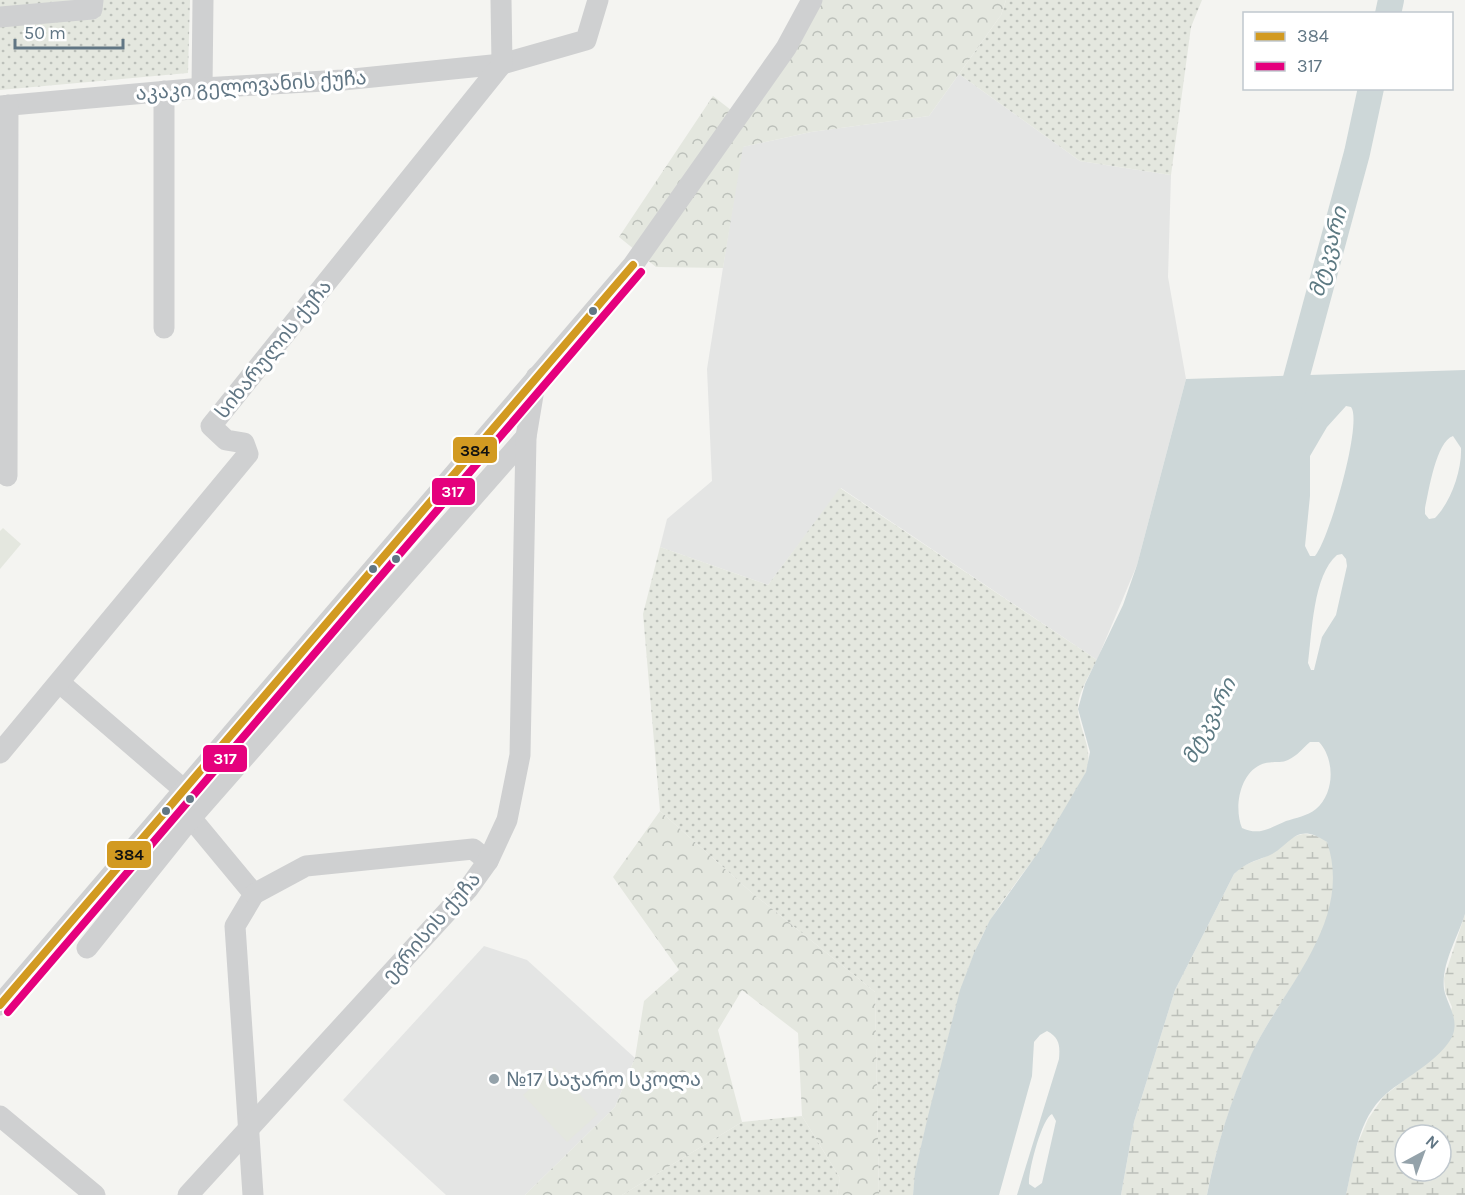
<svg xmlns="http://www.w3.org/2000/svg" width="1465" height="1195" font-family="Karla,'Noto Sans Georgian',sans-serif">
	<style>
		.built { fill: #e4e5e4 }
		.grass { fill: url(#grass-dots) }
		.forest { fill: url(#forest-crowns) }
		.wetland { fill: url(#wetland-marsh); fill-rule: evenodd }
		.pitch { fill: #e4e7df }
		.water { fill: #cdd7d8; fill-rule: evenodd }
		.lines { fill: none; stroke-linecap: round; stroke-linejoin: round }
		.river { stroke: #cdd7d8; stroke-width: 26 }
		.minor { stroke: #cfd0d1; stroke-width: 21 }
		.bus-1-casing { stroke: #fff; stroke-width: 12 }
		.bus-2-casing { stroke: #fff; stroke-width: 12 }
		.bus-1 { stroke: #d29a21; stroke-width: 8 }
		.bus-2 { stroke: #e5007d; stroke-width: 8 }
		.bus-dot { fill: #617684; stroke: #fff; stroke-width: 2 }
		.poi-dot { fill: #94a2aa; stroke: #fff; stroke-width: 2 }
		.labels { text-anchor: middle; stroke-width: 6; stroke-linejoin: round; paint-order: stroke }
		.street-label { font-size: 20px; fill: #617684; stroke: #fff }
		.poi-label { font-size: 20px; fill: #617684; stroke: #fff; text-anchor: start }
		.water-label { font-size: 21px; font-style: italic; fill: #5c7982; stroke: #fff }
		.line-badge { stroke: #fff; stroke-width: 2 }
		.badge-label { font-size: 16px; text-anchor: middle; font-weight: bold; fill: #fff }
		.pale-badge-label { font-size: 16px; text-anchor: middle; font-weight: bold; fill: #111 }
	</style>
	<defs>
		<pattern id="grass-dots" width="8" height="8" patternUnits="userSpaceOnUse" patternTransform="scale(1.5)"><rect width="8" height="8" fill="#e4e7df"/><path d="M2 2h.1M6 6h.1" fill="none" stroke="#bcc0ba" stroke-width="1.8" stroke-linecap="round"/></pattern>
		<pattern id="forest-crowns" width="20" height="18" patternUnits="userSpaceOnUse" patternTransform="scale(1.5)"><rect width="20" height="18" fill="#e4e7df"/><path d="M2 6a3 3 0 1 1 6 0M12 15a3 3 0 1 1 6 0" fill="none" stroke="#bcc0ba"/></pattern>
		<pattern id="wetland-marsh" width="20" height="14" patternUnits="userSpaceOnUse" patternTransform="scale(1.5)"><rect width="20" height="14" fill="#e4e7df"/><path d="M1 5h8M5 5V1M11 12h8M15 12V8" fill="none" stroke="#bcc0ba"/></pattern>
	</defs>
	<rect width="100%" height="100%" fill="#f4f4f1"/>
	<g class="built">
		<polygon points="959,74 1080,161 1171,175 1168,277 1186,379 1137,565 1097,660 841,488 768,585 660,547 667,519 712,481 707,369 742,147 811,132 929,116"/>
		<polygon points="484,946 527,960 635,1058 615,1107 525,1195 446,1195 343,1100"/>
	</g>
	<g class="grass">
		<polygon points="0,0 190,0 188,73 0,90"/>
		<polygon points="1006,0 1202,0 1191,27 1171,175 1080,161 959,74 1001,15"/>
		<path d="M 840,488 L 1097,660 C 1090,674 1077,694 1078,710 C 1080,733 1094,749 1086,772 C 1070,823 1017,874 990,921 C 961,972 950,1032 936,1089 C 927,1124 916,1159 913,1195 L 879,1195 L 875,992 L 751,892 L 660,811 L 643,614 L 660,547 L 768,585 Z"/>
		<polygon points="802,1116 840,1178 837,1195 622,1195 742,1122"/>
	</g>
	<g class="forest">
		<polygon points="819,0 1006,0 1001,15 929,116 811,132 743,147 723,268 656,267 619,237 713,96 745,121"/>
		<polygon points="660,811 751,892 875,992 879,1195 837,1195 840,1178 802,1116 798,1033 742,990 718,1030 742,1122 622,1195 525,1195 615,1107 635,1058 644,1001 679,970 613,877"/>
	</g>
	<g class="wetland">
		<path d="M 1303,834 C 1312,835 1323,835 1328,844 C 1339,864 1333,904 1325,924 C 1308,971 1271,1010 1251,1056 C 1232,1097 1215,1151 1207,1195 L 1121,1195 L 1134,1122 L 1175,990 L 1234,874 C 1249,859 1258,863 1271,853 C 1283,845 1289,837 1303,834 Z"/>
		<path d="M 1465,914 L 1465,1195 L 1346,1195 L 1355,1150 L 1368,1119 L 1384,1096 L 1440,1052 L 1452,1007 L 1445,991 L 1444,978 ZM 1405,1135 L 1441,1135 L 1441,1171 L 1405,1171 Z"/>
	</g>
	<g class="pitch">
		<polygon points="3,528 21,544 0,569 0,531"/>
		<polygon points="554,1067 598,1114 567,1142 523,1095"/>
	</g>
	<path class="water" d="M 1465,370 L 1465,914 C 1458,937 1441,964 1444,989 C 1447,1005 1460,1019 1452,1037 C 1441,1059 1405,1078 1386,1094 C 1357,1119 1354,1161 1346,1195 L 1207,1195 C 1216,1147 1231,1099 1251,1055 C 1282,988 1354,922 1327,842 C 1295,820 1291,846 1268,856 C 1254,861 1246,863 1234,874 L 1175,990 L 1134,1122 L 1121,1195 L 1017,1195 L 1059,1059 C 1060,1046 1060,1038 1047,1031 L 1040,1035 L 1034,1042 L 1032,1076 L 999,1195 L 913,1195 L 915,1172 L 928,1116 L 960,990 L 974,953 L 990,920 L 1042,847 L 1086,772 L 1090,752 L 1078,709 L 1085,684 L 1123,605 L 1137,565 L 1186,379 ZM 1346,406 L 1351,407 C 1363,422 1329,540 1315,556 L 1310,556 L 1305,546 L 1310,496 L 1310,456 L 1327,427 ZM 1453,436 L 1461,448 C 1462,470 1451,502 1435,518 L 1429,519 L 1425,514 L 1425,508 C 1429,490 1436,442 1453,436 ZM 1342,554 L 1346,559 L 1347,566 L 1336,615 L 1322,637 L 1314,670 L 1311,670 L 1308,663 C 1312,634 1313,575 1337,555 ZM 1310,742 L 1319,742 C 1335,759 1335,793 1316,809 C 1307,816 1296,818 1286,821 C 1270,828 1259,836 1242,828 C 1234,809 1239,775 1260,765 C 1269,760 1280,764 1288,760 C 1297,756 1303,748 1310,742 ZM 1052,1114 L 1056,1121 L 1042,1183 L 1035,1188 L 1029,1184 C 1028,1171 1042,1118 1052,1114 Z"/>
	<g class="lines">
		<g class="river">
			<polyline points="1388,14 1391,0"/>
			<polyline points="1288,408 1357,153 1371,88"/>
		</g>
		<g class="minor">
			<polyline points="0,17 92,9 93,0"/>
			<polyline points="202,88 203,0"/>
			<polyline points="164,91 164,328"/>
			<polyline points="0,106 202,88 343,80 502,64 586,40 598,0"/>
			<polyline points="7,476 8,105"/>
			<polyline points="60,683 183,789"/>
			<polyline points="0,753 248,454 244,443 226,440 211,426 502,64 501,0"/>
			<polyline points="180,809 191,818 254,894 235,926 253,1195"/>
			<polyline points="254,894 306,866 473,849 488,861"/>
			<polyline points="87,948 191,818 526,437"/>
			<polyline points="0,1005 633,265 786,48 812,0"/>
			<polyline points="0,1116 95,1195"/>
			<polyline points="188,1195 468,889 488,861 507,820 520,755 526,437 536,377"/>
		</g>
		<g class="bus-1-casing">
			<polyline id="bus-1" points="0,1005 633,265"/>
		</g>
		<g class="bus-2-casing">
			<polyline id="bus-2" points="8,1012 641,272"/>
		</g>
		<use href="#bus-1" class="bus-1"/>
		<use href="#bus-2" class="bus-2"/>
	</g>
	<g class="bus-dot">
		<circle cx="593" cy="311" r="5"/>
		<circle cx="396" cy="559" r="5"/>
		<circle cx="373" cy="569" r="5"/>
		<circle cx="190" cy="799" r="5"/>
		<circle cx="166" cy="811" r="5"/>
	</g>
	<circle class="poi-dot" cx="494" cy="1079" r="6"/>
	<g class="labels">
		<g class="street-label">
			<text transform="translate(251 85) rotate(-4)" y="7">აკაკი გელოვანის ქუჩა</text>
			<text transform="translate(273 349) rotate(-51)" y="7">სიხარულის ქუჩა</text>
			<text transform="translate(431 927) rotate(-49)" y="7">ეგრისის ქუჩა</text>
		</g>
		<g class="poi-label">
			<text x="506" y="1086">№17 საჯარო სკოლა</text>
		</g>
		<g class="water-label">
			<text transform="translate(1328 252) rotate(-75)" y="7">მტკვარი</text>
			<text transform="translate(1209 721) rotate(-63)" y="7">მტკვარი</text>
		</g>
	</g>
	<g class="line-badge">
		<rect x="452" y="436" width="46" height="28" rx="6" fill="#d29a21"/>
		<rect x="431" y="477" width="45" height="29" rx="6" fill="#e5007d"/>
		<rect x="202" y="744" width="46" height="29" rx="6" fill="#e5007d"/>
		<rect x="106" y="840" width="46" height="29" rx="6" fill="#d29a21"/>
	</g>
	<g class="badge-label">
		<text x="453" y="497">317</text>
		<text x="225" y="764">317</text>
	</g>
	<g class="pale-badge-label">
		<text x="475" y="456">384</text>
		<text x="129" y="860">384</text>
	</g>
	<rect x="1243" y="12" width="210" height="78" fill="#ffffff" stroke="#c0c8ce" stroke-width="1.5"/>
	<rect x="1255" y="32" width="30" height="9" fill="#d29a21" stroke="#c0c8ce" stroke-width="1.5"/>
	<text x="1297" y="42" font-size="18" fill="#617684">384</text>
	<rect x="1255" y="62" width="30" height="9" fill="#e5007d" stroke="#c0c8ce" stroke-width="1.5"/>
	<text x="1297" y="72" font-size="18" fill="#617684">317</text>
	<g transform="translate(1423 1153) rotate(41)"><circle r="28" fill="#ffffff" stroke="#c0c8ce" stroke-width="1.5"/>
	<path d="M0-4.5L10 22L0 15L-10 22Z" fill="#94a2aa"/>
	<text y="-9" font-size="16" font-weight="bold" text-anchor="middle" fill="#617684">N</text>
	</g>
	<path d="M15 39v9h108v-9" fill="none" stroke="#617684" stroke-width="3"/>
	<text x="24" y="39" font-size="18" fill="#617684" stroke="#ffffff" stroke-width="4.5" paint-order="stroke">50 m</text>
</svg>
